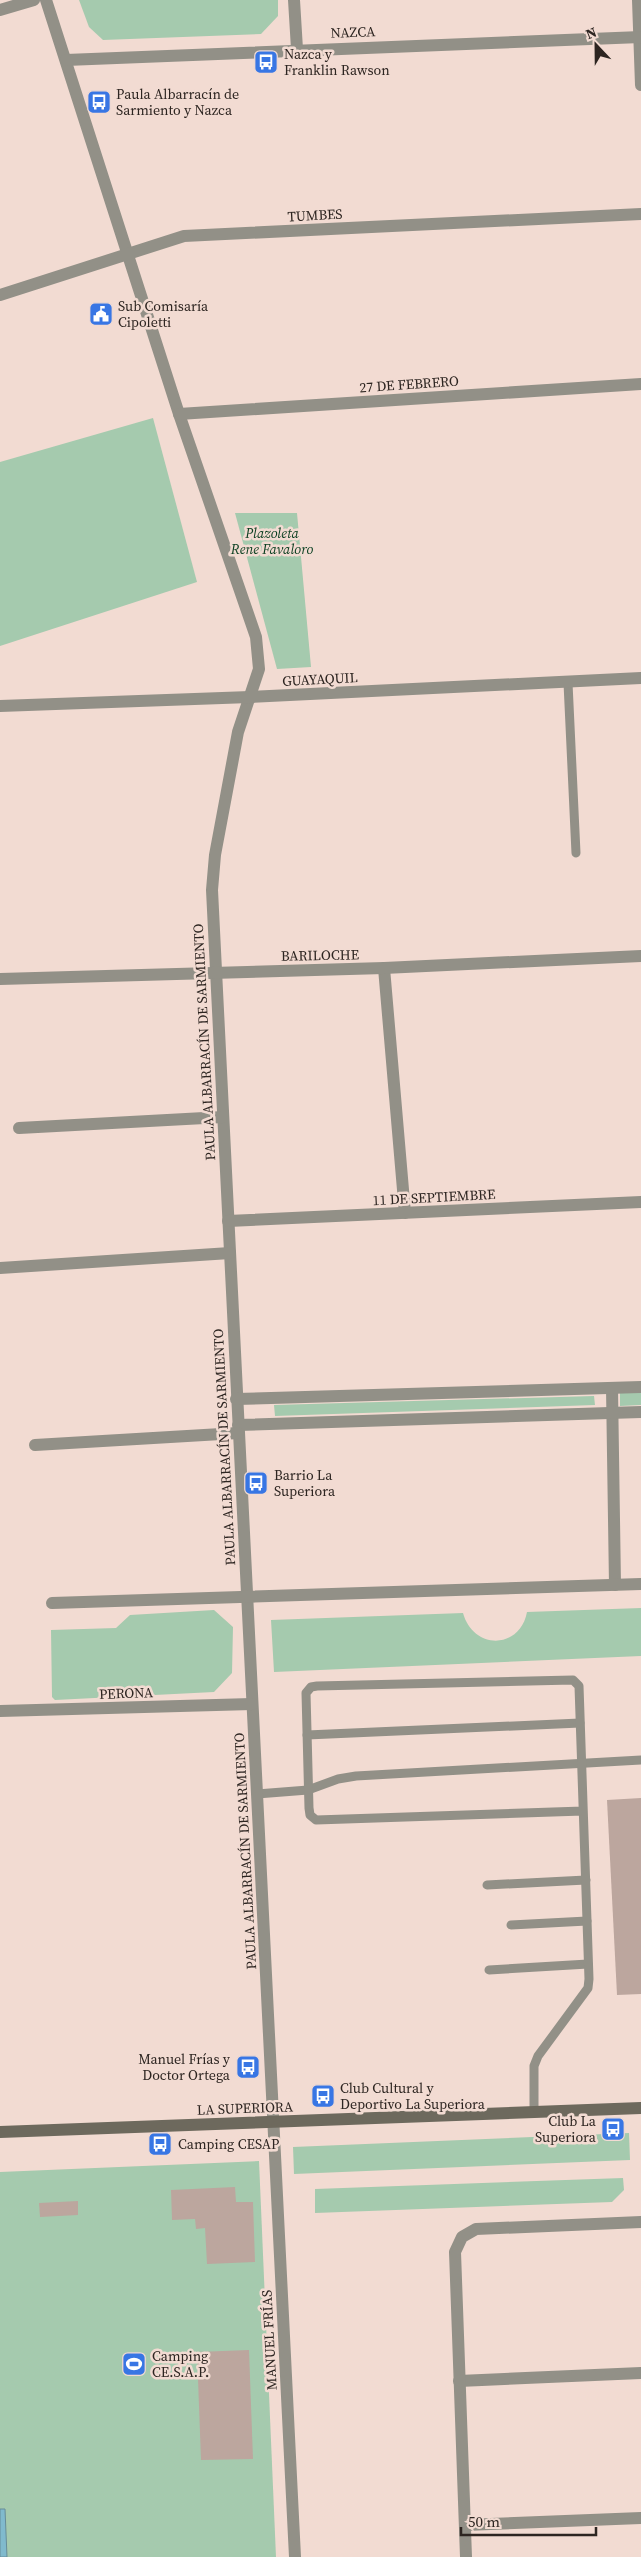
<svg xmlns="http://www.w3.org/2000/svg" width="641" height="2557" font-family="'Source Serif 4',serif">
	<style>
		.green { fill: #a5caae }
		.water { fill: #80bacd; stroke: #678d99 }
		.building { fill: #bca69e }
		.lines { fill: none; stroke-linecap: round; stroke-linejoin: round }
		.lane { stroke: #929087; stroke-width: 9 }
		.street { stroke: #929087; stroke-width: 12 }
		.secondary { stroke: #6d695d; stroke-width: 12 }
		.labels { text-anchor: middle; stroke-width: 5; stroke-linejoin: round; paint-order: stroke }
		.street-label { font-size: 14px; fill: #2d2521; stroke: #f2dbd2 }
		.poi-label { font-size: 14px; fill: #2d2521; stroke: #f2dbd2; text-anchor: start }
		.park-label { font-size: 14px; font-style: italic; fill: #073d1e; stroke: #f2dbd2 }
	</style>
	<rect width="100%" height="100%" fill="#f2dbd2"/>
	<g class="green">
		<polygon points="79,0 278,0 278,16 261,34 103,40 89,27"/>
		<polygon points="153,418 197,582 0,646 0,462"/>
		<polygon points="235,513 297,513 311,667 277,669"/>
		<polygon points="641,1392 641,1405 620,1406 620,1393"/>
		<polygon points="594,1396 595,1405 275,1416 274,1405"/>
		<path d="M 641,1608 L 641,1656 L 274,1672 L 271,1620 L 463,1613 C 473,1650 520,1650 527,1612 Z"/>
		<polygon points="214,1610 233,1627 232,1673 214,1692 55,1700 52,1697 51,1630 116,1628 130,1615"/>
		<polygon points="629,2133 630,2160 294,2174 293,2147"/>
		<polygon points="259,2161 276,2557 0,2557 0,2172"/>
		<polygon points="623,2178 624,2190 612,2202 315,2213 315,2189"/>
	</g>
	<polygon class="water" points="0,2509 5,2509 7,2557 0,2557"/>
	<g class="building">
		<polygon points="641,1798 641,1994 617,1995 607,1800"/>
		<polygon points="235,2187 236,2202 253,2202 255,2262 207,2264 205,2228 196,2229 195,2219 172,2220 171,2190"/>
		<polygon points="78,2201 78,2215 40,2217 39,2203"/>
		<polygon points="249,2350 253,2459 201,2460 197,2352"/>
	</g>
	<g class="lines">
		<g class="lane">
			<polyline points="568,683 576,853"/>
			<polyline points="307,1735 580,1723"/>
			<polyline points="257,1794 308,1790 338,1779 356,1776 641,1760"/>
			<polyline points="487,1885 586,1880"/>
			<polyline points="511,1925 587,1921"/>
			<polyline points="489,1970 588,1964"/>
			<polyline points="534,2112 534,2066 538,2056 588,1988 589,1979 579,1686 573,1680 317,1686 311,1687 306,1693 309,1808 310,1815 316,1820 583,1811"/>
		</g>
		<g class="street">
			<polyline points="46,0 179,414 256,637 259,669 238,732 215,855 212,890 295,2557"/>
			<polyline points="294,0 297,49"/>
			<polyline points="638,0 641,85"/>
			<polyline points="0,10 34,0"/>
			<polyline points="66,60 641,37"/>
			<polyline points="0,295 184,236 641,214"/>
			<polyline points="179,414 641,384"/>
			<polyline points="0,706 250,697 641,678"/>
			<polyline points="384,968 405,1213"/>
			<polyline points="0,979 384,968 641,956"/>
			<polyline points="19,1128 223,1117"/>
			<polyline points="228,1221 641,1202"/>
			<polyline points="0,1268 230,1253"/>
			<polyline points="612,1388 615,1585"/>
			<polyline points="236,1399 641,1387"/>
			<polyline points="238,1425 641,1412"/>
			<polyline points="35,1445 238,1433"/>
			<polyline points="52,1603 641,1584"/>
			<polyline points="0,1711 252,1704"/>
			<polyline points="459,2381 641,2373"/>
			<polyline points="465,2525 641,2518"/>
			<polyline points="466,2557 455,2252 462,2237 476,2229 641,2222"/>
		</g>
		<polyline class="secondary" points="0,2132 641,2108"/>
	</g>
	<defs>
		<g id="bus-square" transform="scale(1.25)"><rect x="-9" y="-9" width="18" height="18" rx="4" fill="#3876e4" stroke="#f2dbd2"/><path d="M-5-6H5V4H4V6H2V4H-2V6H-4V4H-5ZM-3.5-4V0h7V-4ZM-3.5 1.2v1.5H-2V1.2ZM2 1.2v1.5H3.5V1.2Z" fill="#fff"/></g>
		<g id="civic-square" transform="scale(1.25)"><rect x="-9" y="-9" width="18" height="18" rx="4" fill="#3876e4" stroke="#f2dbd2"/><path d="M-.6-6.5H3V-4.5H.6V-3L4-1V1h2V6H-6V1h2V-1L-.6-3ZM-1.2 2.5V6h2.4V2.5Z" fill="#fff"/></g>
		<g id="stadium-square" transform="scale(1.25)"><rect x="-9" y="-9" width="18" height="18" rx="4" fill="#3876e4" stroke="#f2dbd2"/><path d="M0-5a6.5 5 0 1 0 0 10a6.5 5 0 1 0 0-10ZM-3.5-1.8h7v3.6h-7Z" fill="#fff"/></g>
	</defs>
	<g fill-rule="evenodd">
		<use href="#bus-square" x="266" y="62"/>
		<use href="#bus-square" x="99" y="102"/>
		<use href="#civic-square" x="101" y="314"/>
		<use href="#bus-square" x="256" y="1483"/>
		<use href="#bus-square" x="248" y="2067"/>
		<use href="#bus-square" x="323" y="2096"/>
		<use href="#bus-square" x="613" y="2129"/>
		<use href="#bus-square" x="160" y="2144"/>
		<use href="#stadium-square" x="134" y="2364"/>
	</g>
	<g class="labels">
		<g class="street-label">
			<text transform="translate(353 32) rotate(-2)" y="5">NAZCA</text>
			<text transform="translate(315 215) rotate(-3)" y="5">TUMBES</text>
			<text transform="translate(409 384) rotate(-4)" y="5">27 DE FEBRERO</text>
			<text transform="translate(320 679) rotate(-3)" y="5">GUAYAQUIL</text>
			<text transform="translate(320 955) rotate(-1)" y="5">BARILOCHE</text>
			<text transform="translate(204 1042) rotate(-93)" y="5">PAULA ALBARRACÍN DE SARMIENTO</text>
			<text transform="translate(434 1197) rotate(-3)" y="5">11 DE SEPTIEMBRE</text>
			<text transform="translate(224 1447) rotate(-93)" y="5">PAULA ALBARRACÍN DE SARMIENTO</text>
			<text transform="translate(126 1693) rotate(-2)" y="5">PERONA</text>
			<text transform="translate(245 1851) rotate(-93)" y="5">PAULA ALBARRACÍN DE SARMIENTO</text>
			<text transform="translate(245 2108) rotate(-2)" y="5">LA SUPERIORA</text>
			<text transform="translate(269 2340) rotate(-93)" y="5">MANUEL FRÍAS</text>
		</g>
		<g class="poi-label">
			<text x="284" y="59">Nazca y<tspan x="284" dy="16">Franklin Rawson</tspan></text>
			<text x="116" y="99">Paula Albarracín de<tspan x="116" dy="16">Sarmiento y Nazca</tspan></text>
			<text x="118" y="311">Sub Comisaría<tspan x="118" dy="16">Cipoletti</tspan></text>
			<text x="274" y="1480">Barrio La<tspan x="274" dy="16">Superiora</tspan></text>
			<text x="230" y="2064" text-anchor="end">Manuel Frías y<tspan x="230" dy="16">Doctor Ortega</tspan></text>
			<text x="340" y="2093">Club Cultural y<tspan x="340" dy="16">Deportivo La Superiora</tspan></text>
			<text x="596" y="2126" text-anchor="end">Club La<tspan x="596" dy="16">Superiora</tspan></text>
			<text x="178" y="2149">Camping CESAP</text>
			<text x="152" y="2361">Camping<tspan x="152" dy="16">CE.S.A.P.</tspan></text>
		</g>
		<g class="park-label">
			<text x="272" y="538">Plazoleta<tspan x="272" dy="16">Rene Favaloro</tspan></text>
		</g>
	</g>
	<g transform="translate(596 45) rotate(338)" stroke="#f2dbd2" stroke-width="4" paint-order="stroke">
	<path d="M0-4L9 19L0 12L-9 19Z" fill="#2d2521"/>
	<text y="-8" font-size="14" font-weight="bold" text-anchor="middle" fill="#2d2521">N</text>
	</g>
	<path d="M461 2527v8h135v-8" fill="none" stroke="#2d2521" stroke-width="2.5"/>
	<text x="468" y="2527" font-size="15" fill="#2d2521" stroke="#f2dbd2" stroke-width="4" paint-order="stroke">50 m</text>
</svg>
